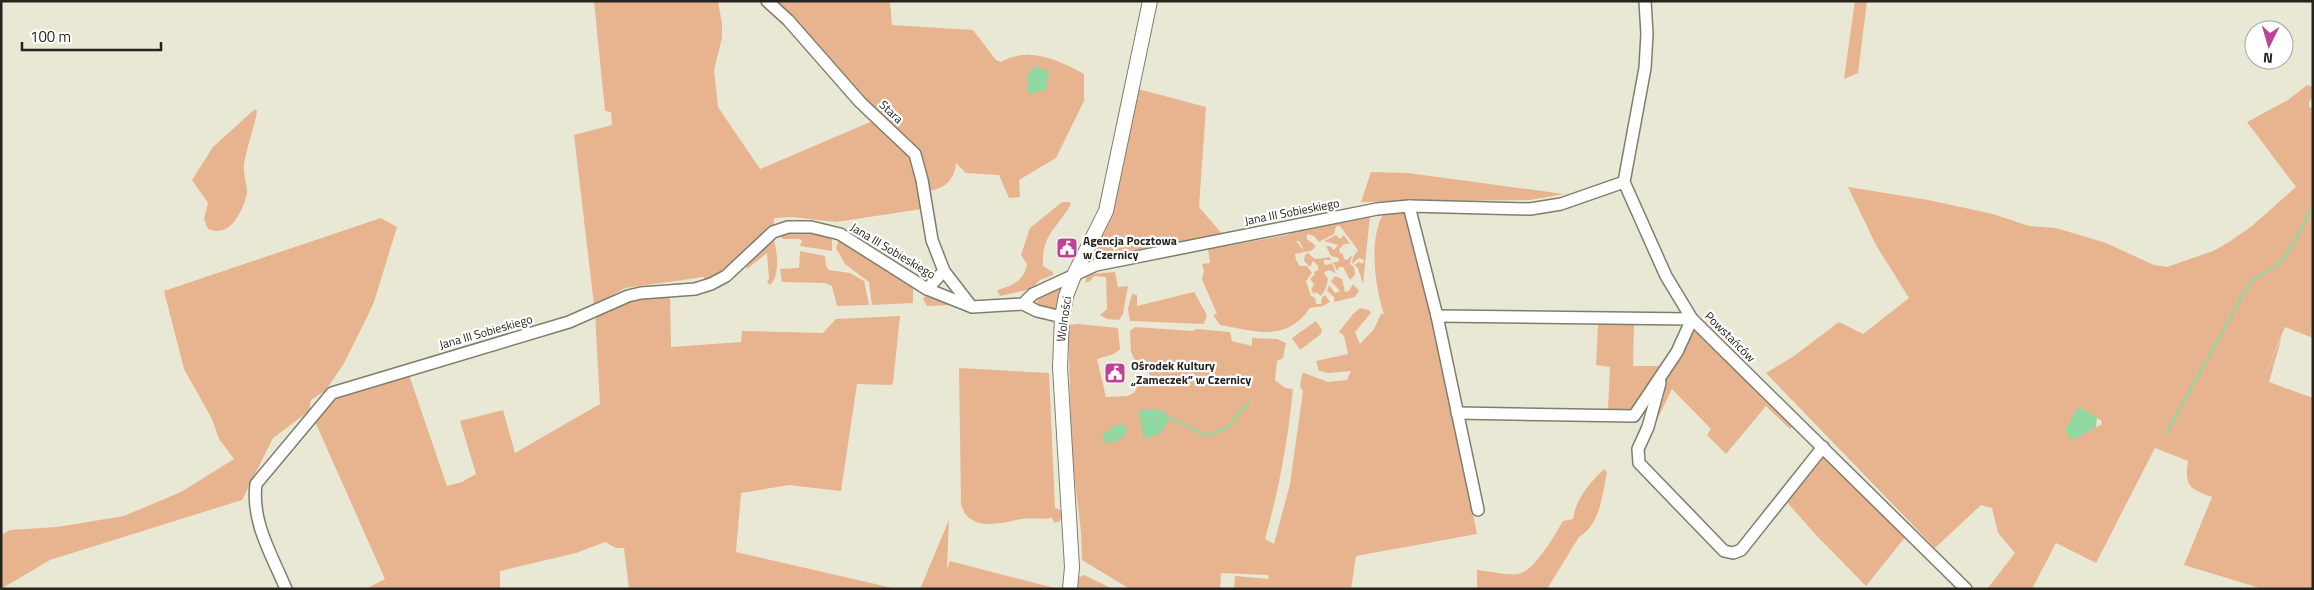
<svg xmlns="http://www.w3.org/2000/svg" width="2314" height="590" font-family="'Titillium Web',sans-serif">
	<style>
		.green { fill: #e8b490; fill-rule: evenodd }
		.water { fill: #91d7a1 }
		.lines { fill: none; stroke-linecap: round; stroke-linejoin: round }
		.stream { stroke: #91d7a1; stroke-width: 2.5 }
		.minor-casing { stroke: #7f7e6c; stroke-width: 14 }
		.tertiary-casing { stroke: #7f7e6c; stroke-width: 16 }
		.minor { stroke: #fff; stroke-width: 11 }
		.tertiary { stroke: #fff; stroke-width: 14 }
		.labels { text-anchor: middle; stroke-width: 4.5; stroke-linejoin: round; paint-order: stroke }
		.street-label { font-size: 12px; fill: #24231c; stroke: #fff }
		.poi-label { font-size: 12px; font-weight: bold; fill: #24231c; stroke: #fff; text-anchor: start }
	</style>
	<rect width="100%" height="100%" fill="#e9e8d4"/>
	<g class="green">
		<polygon points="594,1 718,1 722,24 722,38 714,70 718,107 760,169 875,120 912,155 922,209 836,222 792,217 774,218 774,227 724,273 704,281 704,277 625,288 594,305 574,135 612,125 611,112 605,111"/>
		<path d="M 773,1 L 890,1 L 892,25 L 973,30 L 996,60 L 1001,62 C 1030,46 1057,60 1084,74 L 1084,101 L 1056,158 L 1019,180 L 1020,197 L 1009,198 L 999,175 L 966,173 L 956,163 C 955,179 945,189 928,191 L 925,174 L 825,52 Z"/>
		<polygon points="1855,1 1867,1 1858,73 1844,79"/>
		<path d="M 2307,85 L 2313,87 L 2313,97 L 2309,102 L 2309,107 L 2313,108 L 2313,338 L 2285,327 L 2262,381 L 2282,336 L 2269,382 L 2313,398 L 2313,589 L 2263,589 L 2184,565 L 2212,497 C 2190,489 2184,486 2188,461 L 2155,448 L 2096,563 L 2056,543 L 2032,589 L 1987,589 L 2015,553 L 1998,533 L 1992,508 L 1981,505 L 1935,548 L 1766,373 L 1794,356 L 1839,322 L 1863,334 L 1909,298 L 1876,245 L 1848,187 L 1928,200 L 1993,214 L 2029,226 L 2056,228 L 2106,243 L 2154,265 L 2167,267 L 2213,251 L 2229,242 L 2252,226 L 2296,187 L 2247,122 L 2288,100 ZM 2078,407 L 2102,421 L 2101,425 L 2096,427 Z"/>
		<polygon points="1138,89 1206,107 1199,207 1223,235 1093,261 1091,254"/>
		<path d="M 255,109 L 257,111 C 254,129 247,146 244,164 C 243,175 248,187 247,194 C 242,213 230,238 208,229 L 204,219 L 208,203 L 192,180 L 213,147 Z"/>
		<polygon points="1371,172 1408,173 1564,194 1530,200 1361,202"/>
		<path d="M 1062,202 L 1069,202 L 1071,204 C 1057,229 1041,235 1043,266 L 1053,272 L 1053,275 L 1040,280 L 1031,289 L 1000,296 L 997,290 C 1012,286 1024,281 1027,264 L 1021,255 L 1030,228 Z"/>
		<path d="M 1405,211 L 1433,321 L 1477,534 L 1356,556 L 1351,589 L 1234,589 L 1235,576 L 1269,579 L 1268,575 L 1221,573 L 1220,589 L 1130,589 L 1082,560 L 1081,532 L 1072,458 L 1068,325 L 1078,324 L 1118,328 L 1120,349 L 1114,354 L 1097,359 L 1106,397 L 1128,396 L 1135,392 L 1137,385 L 1151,383 L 1148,366 L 1135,361 L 1131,352 L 1130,331 L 1135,327 L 1192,331 L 1197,329 L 1230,332 L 1232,341 L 1252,346 L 1252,338 L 1277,339 L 1286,343 L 1283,358 L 1277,361 L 1275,380 L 1285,388 L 1293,389 C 1288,441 1279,489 1265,539 L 1274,544 L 1290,484 L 1303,391 L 1300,387 L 1302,374 L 1304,373 L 1328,382 L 1347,380 L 1351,371 L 1328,373 L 1319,371 L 1316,361 L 1348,354 L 1344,336 L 1339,332 L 1353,314 L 1360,308 L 1369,310 L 1371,313 L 1355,332 L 1360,344 L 1374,329 L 1381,314 L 1384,314 C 1375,288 1368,237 1384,213 Z"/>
		<path d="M 1370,215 L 1363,284 L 1358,268 L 1354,265 L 1359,262 L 1363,264 L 1364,260 L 1359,258 L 1352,264 L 1353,257 L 1358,250 L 1340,226 L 1336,226 L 1334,234 L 1319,242 L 1314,236 L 1307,234 L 1307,239 L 1316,246 L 1311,251 L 1305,252 L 1299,241 L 1296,241 L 1305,252 L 1295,254 L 1296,260 L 1300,266 L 1307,266 L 1312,273 L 1306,281 L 1311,296 L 1315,298 L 1316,304 L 1321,304 L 1322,297 L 1325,295 L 1330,302 L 1323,306 L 1310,308 C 1286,343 1255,331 1220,325 L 1213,315 L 1217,314 L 1202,279 L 1204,271 L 1202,264 L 1210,263 L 1208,249 L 1166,258 L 1165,253 L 1221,242 L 1227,246 L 1287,235 L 1306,227 Z"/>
		<polygon points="381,218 397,227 374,302 368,315 343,365 325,391 311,400 309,411 273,438 242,500 50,560 1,589 1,535 10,530 57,527 124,516 181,492 234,459 219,439 212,419 184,369 164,291"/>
		<polygon points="785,232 813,232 832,236 832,251 800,246 802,241 800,239 783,239 781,237"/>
		<polygon points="1336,235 1340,239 1344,235 1350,244 1344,244 1339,249 1340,253 1343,254 1344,259 1347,260 1352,255 1350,264 1354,267 1355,275 1350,280 1343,267 1339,267 1337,271 1333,262 1338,262 1339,258 1331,256 1326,246 1330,246 1334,250 1338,245 1324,241"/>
		<path d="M 773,237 C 777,249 781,275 770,285 L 767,282 L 769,279 L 767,253 L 747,269 L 745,263 Z"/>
		<polygon points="839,240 913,286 913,303 872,305 869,282 845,264 836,248"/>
		<polygon points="800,251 825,256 826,266 829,270 850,273 864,281 869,305 837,306 832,286 825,283 782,282 780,269 799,268"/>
		<polygon points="1308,253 1315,259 1330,257 1331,260 1324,260 1324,264 1327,265 1332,263 1336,273 1328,270 1324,273 1328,279 1326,288 1321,296 1316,292 1314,294 1311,290 1314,284 1310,279 1315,274 1314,272 1318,270 1318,266 1313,261 1310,267 1304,261 1305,255"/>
		<polygon points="1115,272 1118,287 1128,286 1123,314 1119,320 1107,319 1100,315 1107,309 1106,277 1094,276 1090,281 1085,283 1087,274"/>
		<polygon points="1335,276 1342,279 1345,292 1349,291 1353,284 1359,291 1355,297 1334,302 1334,297 1327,291 1329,285 1335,293 1340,291 1331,281"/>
		<polygon points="1055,288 1063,290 1058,308 1047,310 1038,305 1037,301 1040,296"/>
		<polygon points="670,291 671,347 741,342 742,331 823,333 836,319 900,316 893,383 891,385 857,384 841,491 789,485 741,493 736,552 897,589 629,589 624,548 616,548 605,542 576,553 500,571 500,589 366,589 385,579 313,417 332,393 409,375 447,486 462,482 476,474 460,421 503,410 515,453 600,404 595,312 628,296"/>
		<polygon points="1194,292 1207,315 1204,324 1130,321 1128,309 1132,294 1137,295 1137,306"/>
		<polygon points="927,293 951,301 951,305 927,306 923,299"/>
		<polygon points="1316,321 1322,330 1321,334 1300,350 1292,338"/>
		<polygon points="1598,323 1634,324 1633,366 1662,366 1633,410 1608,411 1610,367 1596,365"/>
		<polygon points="1694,325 1794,423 1790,429 1766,406 1726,454 1707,435 1711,429 1672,389 1657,420 1654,418 1665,376"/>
		<path d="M 959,368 L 1049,373 L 1055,508 L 1063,511 L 1060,521 L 1054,523 L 1052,518 C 1040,520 1028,517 1016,520 C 996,525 966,530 961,503 Z"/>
		<polygon points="1823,451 1906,536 1866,586 1816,535 1785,500"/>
		<path d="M 1604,469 L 1607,473 C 1602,494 1601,524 1579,537 L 1547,589 L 1477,589 L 1477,570 C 1487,571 1511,576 1519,574 C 1536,569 1554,536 1563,521 L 1573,519 C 1575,500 1591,481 1604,469 Z"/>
		<polygon points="949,520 947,569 950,561 1058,589 920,589"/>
		<polygon points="1084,575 1113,589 1077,589 1079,577"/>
	</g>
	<g class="water">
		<polygon points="1034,66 1049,71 1046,90 1029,94 1026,87 1029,83 1026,77"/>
		<polygon points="2078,407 2097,417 2096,427 2072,440 2065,430"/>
		<polygon points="1150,409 1163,411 1170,418 1161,433 1144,439 1139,413 1141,410"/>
		<polygon points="1117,424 1127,426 1126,434 1118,441 1106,443 1101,436"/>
	</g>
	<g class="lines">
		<g class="stream">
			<polyline points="1170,418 1207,436 1228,427 1249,402"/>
			<polyline points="2166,433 2251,281 2279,264 2292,246 2313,206"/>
		</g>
		<g class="minor-casing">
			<g id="minor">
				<polyline points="767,1 788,20 860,102 915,154 922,180 932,240 944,271 927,289"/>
				<polyline points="1645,1 1647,34 1645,68 1624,182 1666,276 1692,319 1966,589"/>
				<polyline points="1409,206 1437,316 1478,510"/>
				<polyline points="944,271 971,306"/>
				<polyline points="1023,304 1037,311 1062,317"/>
				<polyline points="1437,316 1692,319 1677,352 1634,416 1457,413"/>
				<polyline points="1660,383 1648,427 1638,449 1639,463 1724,551 1733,553 1741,550 1823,447"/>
				<path d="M 286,589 C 272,555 251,522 256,484 L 332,393 L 569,322 L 628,296 L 641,293 L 695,289 L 711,284 L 726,276 L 773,232 L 788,227 L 811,227 L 840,234 L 927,289 L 972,307 L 1023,304 L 1033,294 L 1096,265 L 1377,209 L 1409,206 L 1530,209 L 1561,204 L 1624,182"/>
			</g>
		</g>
		<g class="tertiary-casing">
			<polyline id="tertiary" points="1070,589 1072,567 1060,367 1062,317 1066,296 1075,273 1106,211 1150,1"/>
		</g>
		<use href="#minor" class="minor"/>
		<use href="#tertiary" class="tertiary"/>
	</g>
	<defs>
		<g id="civic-square" transform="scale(1.125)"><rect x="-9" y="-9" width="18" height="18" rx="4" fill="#bf4394" stroke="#fff"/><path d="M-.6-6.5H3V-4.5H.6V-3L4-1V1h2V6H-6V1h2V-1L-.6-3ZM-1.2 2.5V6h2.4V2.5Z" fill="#fff"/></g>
	</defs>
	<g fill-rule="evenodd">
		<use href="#civic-square" x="1067" y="248"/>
		<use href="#civic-square" x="1115" y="373"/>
	</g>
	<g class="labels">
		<g class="street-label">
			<text transform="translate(891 112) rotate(43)" y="4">Stara</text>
			<text transform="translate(1292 212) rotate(-11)" y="4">Jana III Sobieskiego</text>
			<text transform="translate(893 251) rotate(31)" y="4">Jana III Sobieskiego</text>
			<text transform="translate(1064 319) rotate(-82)" y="4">Wolności</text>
			<text transform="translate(486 332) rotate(-16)" y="4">Jana III Sobieskiego</text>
			<text transform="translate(1730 337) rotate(45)" y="4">Powstańców</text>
		</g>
		<g class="poi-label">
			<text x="1083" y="245">Agencja Pocztowa<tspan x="1083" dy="14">w Czernicy</tspan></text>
			<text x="1131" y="370">Ośrodek Kultury<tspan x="1131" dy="14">„Zameczek” w Czernicy</tspan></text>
		</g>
	</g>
	<rect width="2314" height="590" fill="none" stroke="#24231c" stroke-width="5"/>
	<g transform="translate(2269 45) rotate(185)"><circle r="24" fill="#ffffff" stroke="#a7a7a4"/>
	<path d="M0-4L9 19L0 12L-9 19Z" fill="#bf4394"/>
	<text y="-8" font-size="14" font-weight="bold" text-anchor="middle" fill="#24231c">N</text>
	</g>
	<path d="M22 42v8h139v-8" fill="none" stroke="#24231c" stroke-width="2.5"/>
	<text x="30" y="42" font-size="15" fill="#24231c" stroke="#ffffff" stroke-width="4" paint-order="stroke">100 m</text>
</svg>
